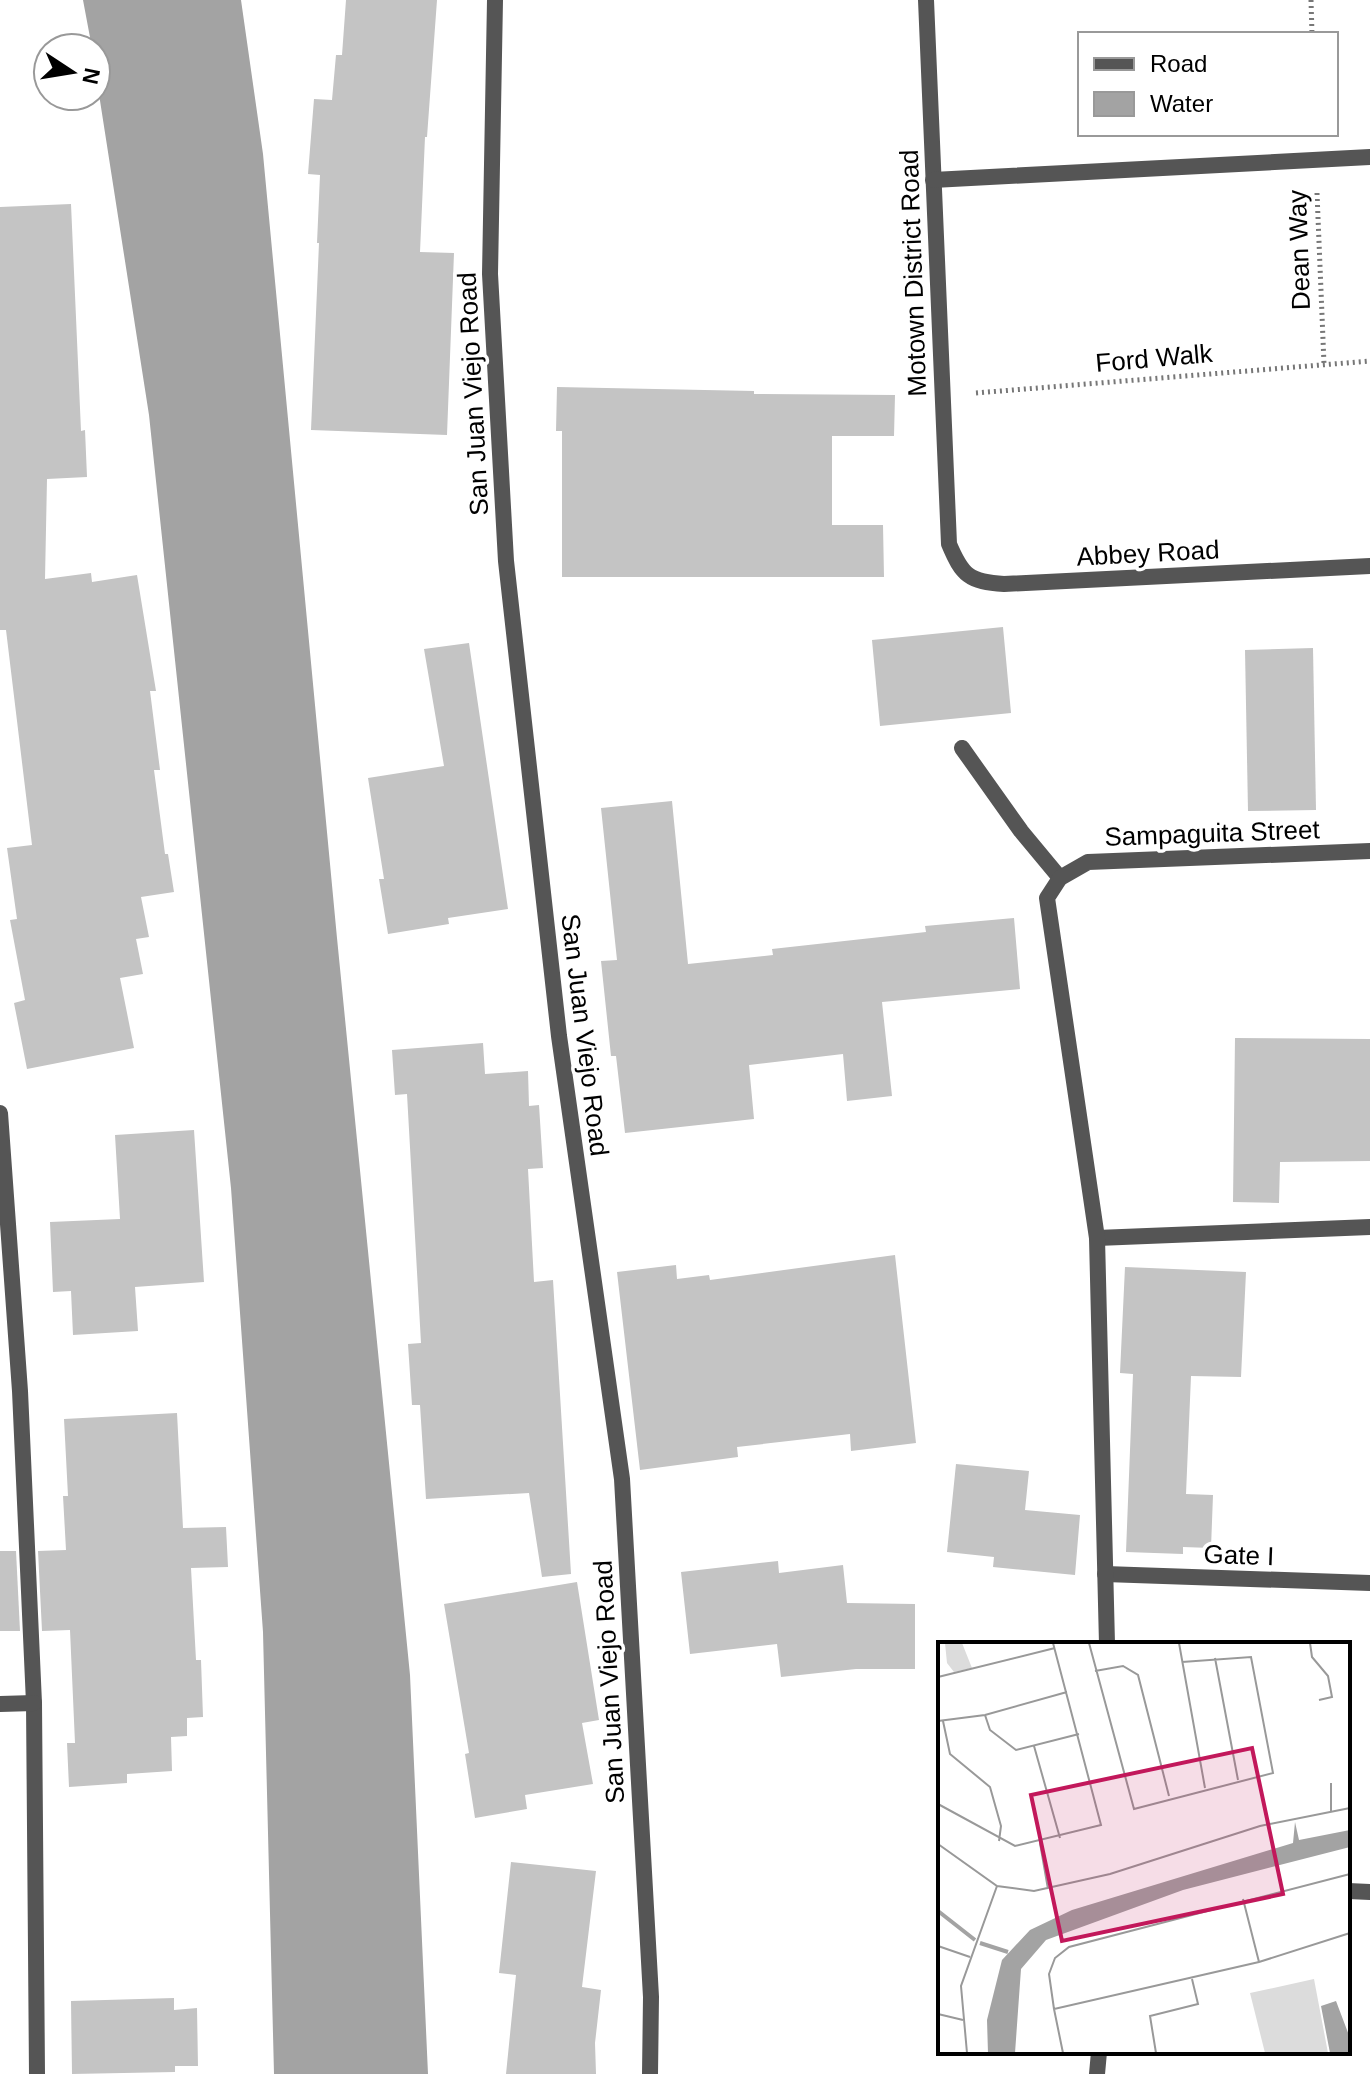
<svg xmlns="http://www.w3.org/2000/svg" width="1370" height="2074" font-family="Helvetica,sans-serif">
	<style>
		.water { fill: #a3a3a3 }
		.building { fill: #c4c4c4 }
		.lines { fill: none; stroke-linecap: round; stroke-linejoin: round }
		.path { stroke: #777; stroke-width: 5; stroke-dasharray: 2 4; stroke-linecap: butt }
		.service { stroke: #555; stroke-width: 16 }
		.minor { stroke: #555; stroke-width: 16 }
		.tertiary { stroke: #555; stroke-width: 16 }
		.labels { text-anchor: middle; stroke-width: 7; stroke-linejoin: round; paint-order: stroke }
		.street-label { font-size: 26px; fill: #000; stroke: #fff }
		.inset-river { fill: none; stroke: #a3a3a3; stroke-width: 4 }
		.inset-road { fill: none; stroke: #999; stroke-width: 2 }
		.view { fill: #c2185b; fill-opacity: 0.15; stroke: #c2185b; stroke-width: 4 }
		.inset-edge { fill: none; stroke: #000; stroke-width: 4 }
	</style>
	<rect width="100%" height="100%" fill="#fff"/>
	<polygon class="water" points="83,0 241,0 263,154 337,938 410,1675 428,2074 274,2074 263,1632 231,1188 149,415 96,75 96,48 92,48"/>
	<g class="building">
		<polygon points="346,0 437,0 427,137 425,137 420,252 454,253 447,435 311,430 319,243 317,243 320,175 308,174 314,99 332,100 336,55 342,55"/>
		<polygon points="71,204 81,431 85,430 87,477 47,479 45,579 91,573 92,582 137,575 156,691 150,691 160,770 154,770 165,854 168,854 174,892 141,897 149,937 136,939 143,974 120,978 134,1048 27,1069 14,1003 25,1000 10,920 17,919 7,848 32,845 6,630 0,630 0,207"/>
		<polygon points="557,387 754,391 754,394 895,395 894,436 832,436 832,525 883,525 884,577 562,577 562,431 556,431"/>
		<polygon points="1003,627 1011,713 880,726 872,640"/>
		<polygon points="469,643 508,909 448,918 449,924 388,934 379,879 384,879 368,778 444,766 424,649"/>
		<polygon points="1313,648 1316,810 1248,811 1245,650"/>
		<polygon points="672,801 688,964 773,955 772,949 926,932 925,926 1014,918 1020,989 882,1002 892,1096 847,1101 843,1054 749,1065 754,1119 625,1133 616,1056 611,1056 601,961 617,960 601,808"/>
		<polygon points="1235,1038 1370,1039 1370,1161 1280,1162 1279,1203 1233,1202"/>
		<polygon points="483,1043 485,1074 528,1071 529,1106 539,1105 543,1168 528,1169 534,1282 553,1280 571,1574 542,1577 529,1493 426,1499 420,1405 412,1405 408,1344 421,1343 407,1094 395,1095 392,1050"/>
		<polygon points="194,1130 204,1282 135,1287 138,1331 73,1335 71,1291 53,1292 50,1222 120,1219 115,1135"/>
		<polygon points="895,1255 916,1443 851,1451 850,1434 737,1447 738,1457 640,1470 617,1272 676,1265 677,1279 709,1275 710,1280"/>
		<polygon points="1125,1267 1246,1272 1241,1377 1191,1376 1186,1494 1213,1495 1211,1548 1183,1547 1183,1554 1126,1552 1133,1374 1120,1373"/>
		<polygon points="177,1413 183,1528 226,1527 228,1567 191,1568 196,1660 201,1660 203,1717 187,1718 187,1736 171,1737 172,1771 127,1774 127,1783 69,1787 67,1743 75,1743 70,1630 42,1631 38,1551 66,1550 63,1496 68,1496 64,1419"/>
		<polygon points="956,1464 1029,1471 1025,1510 1080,1515 1075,1575 993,1567 994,1557 947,1552"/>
		<polygon points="0,1551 16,1551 20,1631 0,1631"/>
		<polygon points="778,1561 779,1573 843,1565 847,1603 915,1604 915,1669 856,1669 781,1677 777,1644 690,1654 681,1572"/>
		<polygon points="577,1582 599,1720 582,1723 593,1784 525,1795 527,1809 475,1818 465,1754 469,1753 444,1604"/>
		<polygon points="511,1862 596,1871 582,1987 601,1990 595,2043 596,2074 506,2074 516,1975 499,1973"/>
		<polygon points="174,1998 174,2010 197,2008 198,2066 175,2066 175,2072 72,2074 71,2001"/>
	</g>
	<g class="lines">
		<g class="path">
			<polyline points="1311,0 1312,34"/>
			<polyline points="1317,193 1324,364"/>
			<polyline points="976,393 1370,361"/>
		</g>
		<polyline class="service" points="962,748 1021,831 1060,878"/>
		<g class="minor">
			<path d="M 926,0 L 949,544 C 962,575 969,582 1004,584 L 1370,566"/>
			<polyline points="933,180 1370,157"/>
			<polyline points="0,1113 20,1391 34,1703 37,2074"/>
			<polyline points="1097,1238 1370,1227"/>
			<polyline points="1105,1574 1370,1583"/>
			<polyline points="1107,1644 1097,1238 1047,898 1060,878 1088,862 1370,851"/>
			<polyline points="0,1704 34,1703"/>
			<polyline points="1348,1891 1370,1892"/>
			<polyline points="1097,2074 1099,2052"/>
		</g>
		<polyline class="tertiary" points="495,0 490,274 506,561 559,1036 622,1479 651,1997 650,2074"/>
	</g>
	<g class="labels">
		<g class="street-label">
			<text transform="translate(1299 250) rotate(-92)" y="9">Dean Way</text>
			<text transform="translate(913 273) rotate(-92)" y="9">Motown District Road</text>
			<text transform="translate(1154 358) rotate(-5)" y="9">Ford Walk</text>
			<text transform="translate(473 394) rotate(-93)" y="9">San Juan Viejo Road</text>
			<text transform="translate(1148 553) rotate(-3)" y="9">Abbey Road</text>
			<text transform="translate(1212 833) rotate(-2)" y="9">Sampaguita Street</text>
			<text transform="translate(585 1035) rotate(83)" y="9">San Juan Viejo Road</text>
			<text transform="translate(1239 1555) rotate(2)" y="9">Gate I</text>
			<text transform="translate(609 1682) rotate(-93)" y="9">San Juan Viejo Road</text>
		</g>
	</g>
	<g transform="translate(938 1642)">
		<rect width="412" height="412" fill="#fff"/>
		<path d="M 7,1 L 24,1 L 34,26 L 16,30 L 9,21 ZM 376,337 L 390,411 L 327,411 L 312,351 Z" fill="#dcdcdc"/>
		<path d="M 357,180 L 361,198 L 412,188 L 412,205 L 245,248 L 108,298 L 83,327 L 77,411 L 50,411 L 49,378 L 64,318 L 92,288 L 134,268 L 355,201 ZM 398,359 L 412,396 L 412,411 L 392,411 L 383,364 Z" fill="#a3a3a3"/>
		<path class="inset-river" d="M 0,269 L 37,298M 42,301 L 70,310"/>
		<path class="inset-road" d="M 151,1 L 196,167 L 335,131 L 313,15 L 244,20M 241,1 L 267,146M 372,1 L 374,15 L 390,34 L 394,55 L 381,58M 277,16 L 300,138M 157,29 L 185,24 L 200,33 L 231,154M 0,35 L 117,6M 47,73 L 52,88 L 78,108 L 141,92M 0,79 L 47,73 L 129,50M 5,79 L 12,112 L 52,145 L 63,184 L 61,199M 96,104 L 122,196M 393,141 L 393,170M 0,162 L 77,204 L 163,183 L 115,1M 102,201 L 110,247M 0,202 L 59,244 L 96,249 L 172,232 L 322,184 L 412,166M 305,257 L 321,320M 0,304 L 32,315M 116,367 L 111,332 L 117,316 L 131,305 L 412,232M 0,372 L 25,378M 29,411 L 23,344 L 59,244M 125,411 L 116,367 L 321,320 L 412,291M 218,411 L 212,374 L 260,362 L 254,337"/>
		<path class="view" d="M 314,106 L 345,252 L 124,299 L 93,153 Z"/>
		<rect width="412" height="412" class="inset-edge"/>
	</g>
	<rect x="1078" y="32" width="260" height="104" fill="#ffffff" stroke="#999999" stroke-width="2"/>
	<rect x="1094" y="58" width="40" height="12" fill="#555555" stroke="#999999" stroke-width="2"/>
	<text x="1150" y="72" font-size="24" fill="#000000">Road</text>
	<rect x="1094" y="92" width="40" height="24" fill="#a3a3a3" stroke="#999999" stroke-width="2"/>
	<text x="1150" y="112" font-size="24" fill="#000000">Water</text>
	<g transform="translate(72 72) rotate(102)"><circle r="38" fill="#ffffff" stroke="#999999" stroke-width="2"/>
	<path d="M0-6L14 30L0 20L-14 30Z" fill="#000000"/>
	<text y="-12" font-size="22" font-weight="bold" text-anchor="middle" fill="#000000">N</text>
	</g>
</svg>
